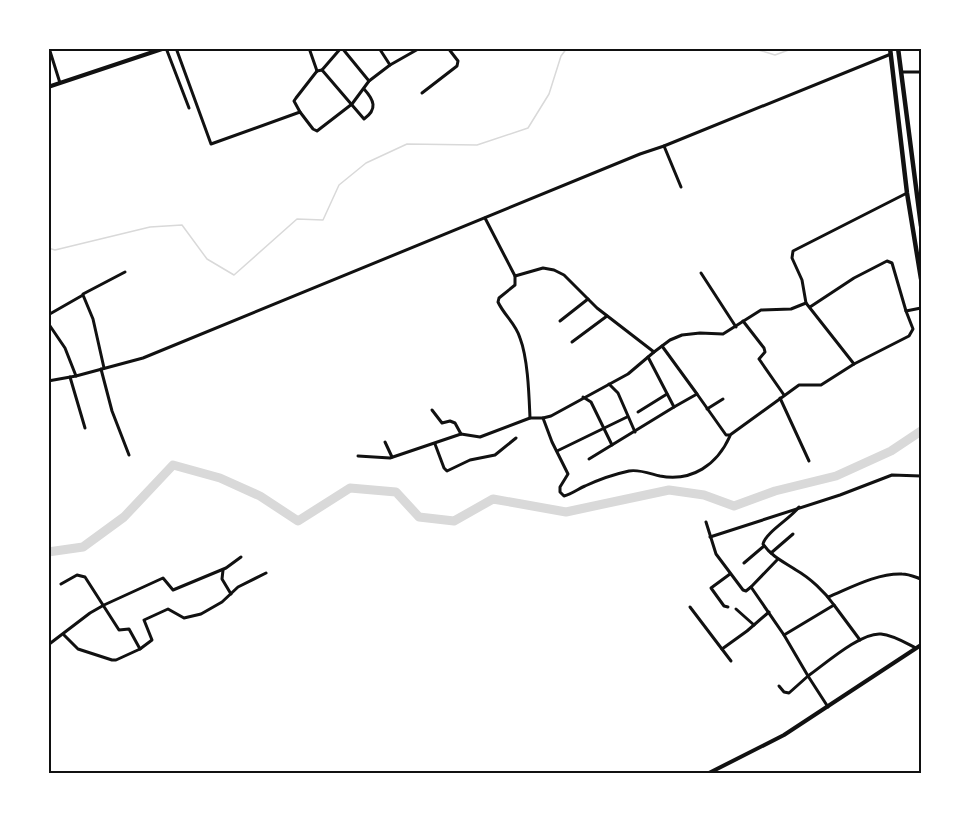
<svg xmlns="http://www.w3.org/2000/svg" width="969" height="822" font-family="Inter,sans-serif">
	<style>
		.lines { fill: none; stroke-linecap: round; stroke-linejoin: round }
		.stream { stroke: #d9d9d9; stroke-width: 1.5 }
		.river { stroke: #d9d9d9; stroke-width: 9 }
		.minor { stroke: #111; stroke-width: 3 }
		.secondary { stroke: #111; stroke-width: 4 }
		.trunk { stroke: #111; stroke-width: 4.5 }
		.neatline { fill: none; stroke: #111; stroke-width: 2 }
	</style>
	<rect width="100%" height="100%" fill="#fff"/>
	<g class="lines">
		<g class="stream">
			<polyline points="752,48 775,55 794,48"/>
			<polyline points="48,248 55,250 150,227 182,225 207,259 234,275 297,219 323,220 339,185 366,163 407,144 477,145 528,128 549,94 561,56 567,48"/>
		</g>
		<polyline class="river" points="48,552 83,547 124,517 173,465 220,478 260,496 298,521 350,488 396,492 419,517 454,521 493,499 566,512 669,490 704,495 734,506 775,491 836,476 891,451 921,431"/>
		<g class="minor">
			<polyline points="49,48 60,83"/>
			<polyline points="166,48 189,108"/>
			<polyline points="176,48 211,144 300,112 313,129 317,131 352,104 369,81 390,65 420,48"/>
			<polyline points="309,48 317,71"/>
			<polyline points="342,48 369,81"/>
			<polyline points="379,48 390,65"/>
			<polyline points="322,70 341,48"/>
			<path d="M 317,71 L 322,70 L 364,119 C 378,109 374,100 364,89"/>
			<polyline points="902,72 921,72"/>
			<polyline points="422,93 457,66 458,61 448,48"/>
			<polyline points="300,112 294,101 296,98 317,71"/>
			<polyline points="664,146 681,187"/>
			<polyline points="485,218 515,276 543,268 554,270 564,275 597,308 654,352 670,340 682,335 700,333 723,334 761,310 791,309 806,303 802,280 792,258 793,251 907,193"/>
			<polyline points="701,273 736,327"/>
			<path d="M 515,276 L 515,285 L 499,298 L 498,302 C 504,315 516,324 520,338 C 528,359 529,395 530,418"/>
			<polyline points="83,294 125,272"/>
			<polyline points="806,303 854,364"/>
			<polyline points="810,307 854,278 887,261 892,263 906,311"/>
			<polyline points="48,315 83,295 93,319 104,368"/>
			<polyline points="560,321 588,299"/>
			<polyline points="743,321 764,348 765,352 759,359 784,395"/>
			<polyline points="48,323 65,348 76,376"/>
			<polyline points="572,342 607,316"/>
			<polyline points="662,346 697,394"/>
			<polyline points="648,357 674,407 697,394 726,435 730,435 799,385 821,385 854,364 909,336 913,329 906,311 921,308"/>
			<polyline points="101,369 112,411 129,455"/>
			<polyline points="70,377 85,428"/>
			<polyline points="48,381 76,376 143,358 640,154 664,146 891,54"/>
			<polyline points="609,384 618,393 635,432"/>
			<polyline points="583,397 591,402 612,445"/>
			<polyline points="780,398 809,461"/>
			<polyline points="707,409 723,399"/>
			<polyline points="432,410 442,423 450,421 455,423 461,434"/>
			<polyline points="638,412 667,394"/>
			<path d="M 543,418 L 552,442 L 568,474 L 560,487 L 560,492 L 564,496 C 572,494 578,489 585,486 C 598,480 615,474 629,471 C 639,469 651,474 660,476 C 692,482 717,465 730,436"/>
			<polyline points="385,442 392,457"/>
			<polyline points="435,444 444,468 447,471 470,460 495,455 516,438"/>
			<polyline points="557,451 627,417"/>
			<polyline points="358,456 390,458 461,434 480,437 530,418 543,418 551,416 628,374 654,352"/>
			<polyline points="589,459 674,407"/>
			<path d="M 799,507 C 790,519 766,532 763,544 C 772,557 784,562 796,570 C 810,578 825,592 834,605"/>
			<polyline points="706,522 716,554 743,590 746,591 751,587 777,560"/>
			<polyline points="710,537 840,495 892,475 921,476"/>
			<polyline points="771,553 793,534"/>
			<polyline points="744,563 764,546"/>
			<polyline points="223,570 222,579 231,594"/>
			<polyline points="61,584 77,575 85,577 119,630 129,629 140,649 152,640 144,620 168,609 184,618 201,614 222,602 238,587 266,573"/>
			<polyline points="751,587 784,635"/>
			<path d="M 828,597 C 850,588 877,573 902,574 C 909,574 915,577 921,579"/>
			<polyline points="690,607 731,661"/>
			<polyline points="728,607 724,606 711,588 730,574"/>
			<polyline points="736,609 754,625"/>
			<polyline points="64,635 78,649 112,660 116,660 140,649"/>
			<polyline points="48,645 90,613 104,605 163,578 173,590 226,568 241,557"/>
			<polyline points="722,649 747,631 769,612"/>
			<polyline points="779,686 784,692 789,693 808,676 784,635 834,605 860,640"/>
			<path d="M 828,707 L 808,676 C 825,664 861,632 881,634 C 893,635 906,643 916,648"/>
		</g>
		<g class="secondary">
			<polyline points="48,87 165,48"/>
			<polyline points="707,774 784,735 921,645"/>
		</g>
		<g class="trunk">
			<polyline points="890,48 907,193 921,279"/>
			<polyline points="898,48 921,226"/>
			<polyline points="921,774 921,773"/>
		</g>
	</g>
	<rect width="969" height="822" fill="none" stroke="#ffffff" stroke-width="99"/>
	<rect x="50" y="50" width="870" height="722" class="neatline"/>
</svg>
